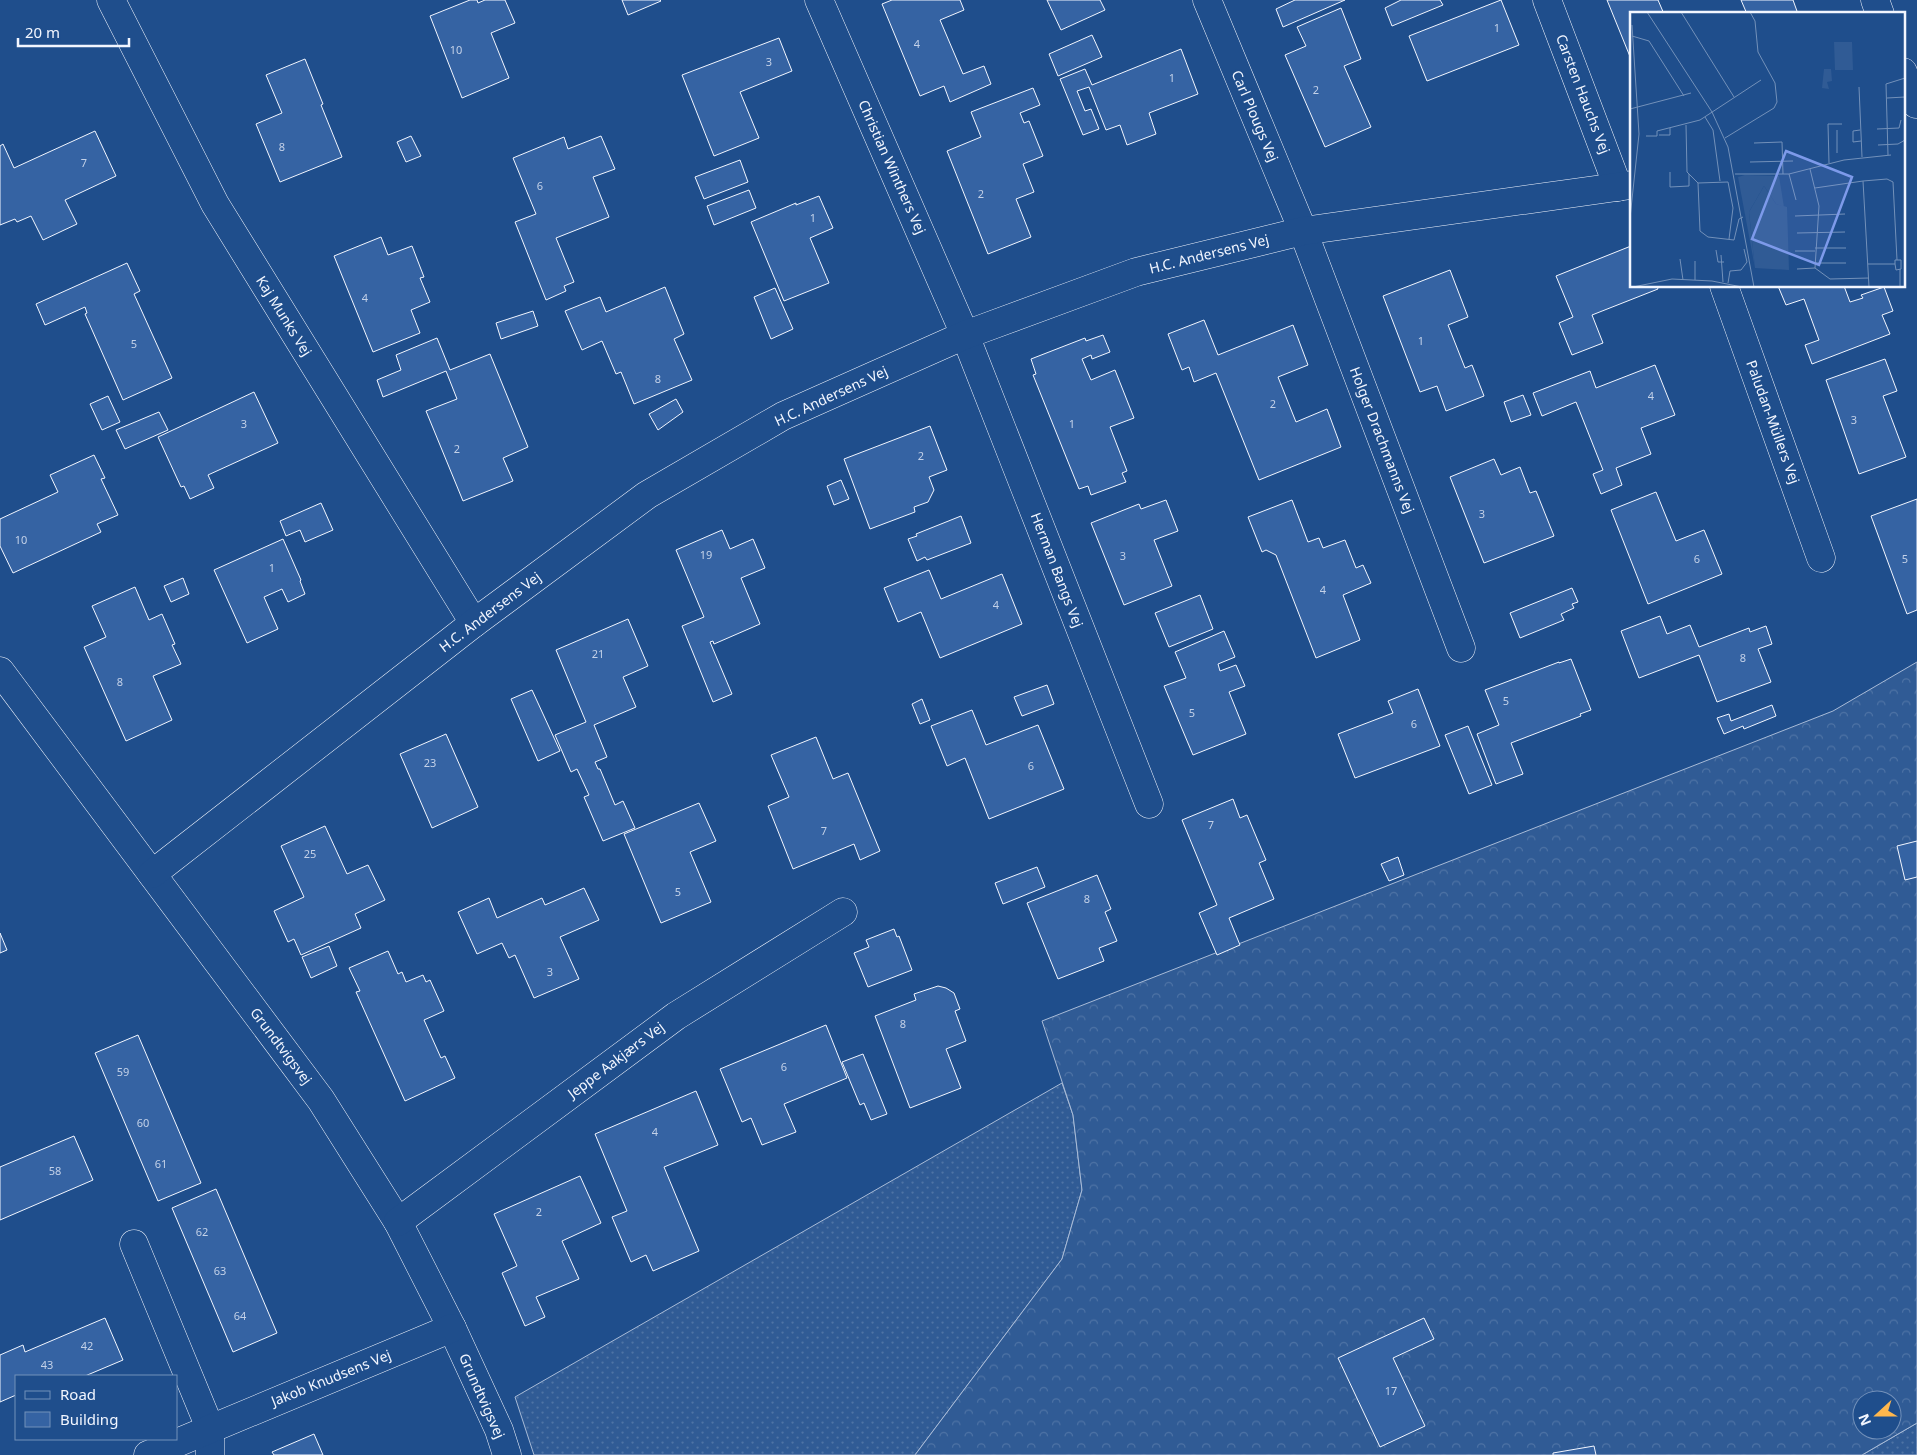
<svg xmlns="http://www.w3.org/2000/svg" width="1917" height="1455" font-family="'Noto Sans',sans-serif">
	<style>
		.grass { fill: url(#grass-dots); stroke: #a8bbd7 }
		.forest { fill: url(#forest-crowns); stroke: #a8bbd7; fill-rule: evenodd }
		.building { fill: #3563a3; stroke: #f2f6ff }
		.lines { fill: none; stroke-linecap: round; stroke-linejoin: round }
		.minor-casing { stroke: #f2f6ff; stroke-width: 29 }
		.minor { stroke: #1f4e8c; stroke-width: 28 }
		.labels { text-anchor: middle; stroke-width: 4; stroke-linejoin: round; paint-order: stroke }
		.number-label { font-size: 11px; fill: #c3d1e8 }
		.street-label { font-size: 14px; fill: #f2f6ff; stroke: #1f4e8c }
		.inset-road { fill: none; stroke: #7391ba; stroke-width: 1 }
		.view { fill: #7d9aea; fill-opacity: 0.15; stroke: #7d9aea; stroke-width: 2.5 }
		.inset-edge { fill: none; stroke: #f2f6ff; stroke-width: 2.5 }
	</style>
	<defs>
		<pattern id="grass-dots" width="8" height="8" patternUnits="userSpaceOnUse" patternTransform="scale(1.25)"><rect width="8" height="8" fill="#305b95"/><path d="M2 2h.1M6 6h.1" fill="none" stroke="#4e73a5" stroke-width="1.8" stroke-linecap="round"/></pattern>
		<pattern id="forest-crowns" width="20" height="18" patternUnits="userSpaceOnUse" patternTransform="scale(1.25)"><rect width="20" height="18" fill="#305b95"/><path d="M2 6a3 3 0 1 1 6 0M12 15a3 3 0 1 1 6 0" fill="none" stroke="#4e73a5"/></pattern>
	</defs>
	<rect width="100%" height="100%" fill="#1f4e8c"/>
	<g class="grass">
		<polygon points="1062,1083 1073,1115 1082,1190 1062,1259 915,1455 534,1455 515,1397"/>
		<polygon points="1917,1423 1917,1455 1862,1455"/>
	</g>
	<path class="forest" d="M 1917,662 L 1917,1423 L 1862,1455 L 915,1455 L 1062,1259 L 1082,1190 L 1073,1115 L 1042,1021 L 1833,711 ZM 1862,1400 L 1892,1400 L 1892,1430 L 1862,1430 Z"/>
	<g class="building">
		<polygon points="470,0 477,0 478,3 485,0 505,0 515,23 491,33 509,78 462,98 430,16"/>
		<polygon points="622,0 660,0 661,1 628,15"/>
		<polygon points="892,0 960,0 964,10 940,20 963,74 984,66 991,84 950,102 944,86 920,96 882,4"/>
		<polygon points="1047,0 1100,0 1105,10 1061,30"/>
		<polygon points="1295,0 1345,0 1283,27 1276,9"/>
		<polygon points="1401,0 1440,0 1443,5 1392,26 1385,8"/>
		<polygon points="1501,0 1519,45 1427,81 1409,36"/>
		<polygon points="1607,0 1658,0 1664,14 1631,14 1631,59"/>
		<polygon points="1741,0 1793,0 1798,14 1747,14"/>
		<polygon points="1341,8 1361,59 1344,66 1371,127 1325,147 1285,55 1306,46 1297,27"/>
		<polygon points="1092,35 1102,57 1058,76 1049,54"/>
		<polygon points="779,38 792,71 740,92 759,138 714,156 682,75"/>
		<polygon points="1181,49 1198,94 1149,113 1156,134 1127,145 1120,125 1106,130 1089,87 1077,91 1085,111 1091,109 1099,129 1083,135 1060,79 1085,69 1092,85"/>
		<polygon points="305,59 323,104 321,105 342,157 280,182 256,124 282,113 266,75"/>
		<polygon points="1033,88 1040,105 1020,113 1024,123 1029,121 1043,156 1023,164 1034,192 1016,199 1031,237 988,254 947,151 981,137 971,112"/>
		<polygon points="95,131 116,176 65,200 77,224 43,240 31,216 17,222 15,219 0,225 0,146 3,144 14,168"/>
		<polygon points="411,136 421,156 406,162 397,142"/>
		<polygon points="601,136 615,169 593,177 609,217 556,238 574,282 564,286 566,291 546,300 515,222 536,214 513,158 564,137 568,149"/>
		<polygon points="740,160 748,182 704,199 695,177"/>
		<polygon points="749,190 756,208 714,225 707,206"/>
		<polygon points="819,196 833,228 810,238 829,283 784,301 751,222 796,203 796,205"/>
		<polygon points="381,237 388,255 412,246 424,277 420,278 430,302 411,310 420,333 373,352 334,256"/>
		<polygon points="1631,246 1631,286 1657,286 1658,289 1592,315 1603,343 1572,355 1559,323 1573,317 1556,276"/>
		<polygon points="127,263 140,291 134,294 172,378 123,400 85,314 87,313 85,307 45,325 36,304"/>
		<polygon points="1450,270 1468,317 1448,325 1465,368 1472,365 1484,396 1446,411 1437,386 1420,392 1383,296"/>
		<polygon points="1778,286 1844,286 1850,302 1863,298 1861,295 1884,287 1893,311 1882,315 1890,334 1812,364 1805,345 1819,340 1804,299 1786,305"/>
		<polygon points="665,287 684,334 674,339 692,380 634,404 621,372 616,374 602,341 582,350 565,311 600,297 606,312"/>
		<polygon points="775,288 793,329 771,339 754,297"/>
		<polygon points="533,311 538,326 501,339 496,323"/>
		<polygon points="1204,320 1218,355 1293,325 1308,365 1278,377 1296,422 1327,409 1341,447 1259,480 1216,373 1194,382 1189,367 1182,370 1168,334"/>
		<polygon points="1103,335 1110,352 1092,359 1091,355 1082,359 1091,380 1115,370 1134,418 1110,427 1127,471 1122,473 1126,482 1091,495 1088,486 1079,489 1033,375 1036,374 1031,359 1085,338 1086,341"/>
		<polygon points="437,338 450,370 490,354 528,447 503,458 513,481 463,501 426,411 457,399 446,371 383,397 377,380 401,370 396,355"/>
		<polygon points="1885,359 1897,391 1883,396 1906,457 1859,474 1826,380"/>
		<polygon points="1655,365 1675,415 1641,428 1651,454 1616,468 1622,485 1601,494 1593,474 1603,470 1576,402 1542,416 1533,393 1590,371 1596,388"/>
		<polygon points="254,392 278,443 208,475 214,488 190,499 184,486 181,487 158,437"/>
		<polygon points="1523,395 1531,415 1511,422 1504,402"/>
		<polygon points="108,396 120,422 102,430 90,404"/>
		<polygon points="676,399 683,412 658,430 649,414"/>
		<polygon points="159,412 168,430 125,449 116,430"/>
		<polygon points="930,426 947,470 929,477 934,490 928,502 914,507 915,512 870,529 844,459"/>
		<polygon points="94,455 105,478 101,479 118,515 97,524 101,532 13,573 0,546 0,519 58,492 50,475"/>
		<polygon points="1494,459 1501,475 1520,467 1530,493 1536,491 1554,536 1484,563 1450,477"/>
		<polygon points="841,480 849,499 834,505 827,486"/>
		<polygon points="1656,492 1676,541 1704,530 1722,574 1648,604 1611,510"/>
		<polygon points="1917,499 1917,610 1907,614 1871,516"/>
		<polygon points="1166,500 1178,531 1154,540 1172,586 1124,605 1091,523 1139,504 1141,509"/>
		<polygon points="1292,500 1308,542 1319,538 1323,548 1345,540 1356,568 1363,565 1371,583 1343,595 1360,640 1316,658 1276,555 1266,550 1262,552 1248,517"/>
		<polygon points="321,503 333,530 305,542 300,530 286,536 280,521"/>
		<polygon points="961,516 971,543 927,560 925,557 917,561 908,539 917,536 916,534"/>
		<polygon points="722,530 730,549 753,539 765,568 741,578 760,624 714,644 713,641 710,642 732,694 713,702 682,626 704,617 676,550"/>
		<polygon points="283,539 301,580 300,581 305,594 288,602 282,589 264,597 278,629 247,643 214,570"/>
		<polygon points="929,570 941,599 1002,574 1022,624 940,658 921,612 898,622 884,588"/>
		<polygon points="183,578 189,594 171,602 164,586"/>
		<polygon points="135,587 149,620 162,614 175,644 172,645 181,664 153,676 172,720 126,741 84,647 106,637 92,606"/>
		<polygon points="1572,588 1578,602 1572,604 1574,608 1561,614 1564,620 1520,638 1510,613"/>
		<polygon points="1200,595 1213,629 1169,647 1155,613"/>
		<polygon points="1660,616 1667,634 1690,625 1699,647 1749,628 1750,632 1766,626 1772,644 1758,649 1771,682 1717,702 1699,655 1639,678 1621,631"/>
		<polygon points="628,619 648,666 623,677 636,707 594,725 607,757 595,762 598,769 600,769 615,805 623,801 635,828 603,841 584,797 589,795 577,769 571,772 555,735 586,722 556,650"/>
		<polygon points="1224,631 1235,657 1218,664 1220,671 1236,665 1245,686 1229,692 1246,734 1193,755 1164,686 1186,678 1175,652"/>
		<polygon points="1571,659 1591,710 1580,714 1581,716 1511,743 1523,774 1496,784 1477,734 1499,725 1485,690 1559,662 1559,663"/>
		<polygon points="1047,685 1054,704 1022,716 1014,697"/>
		<polygon points="1418,689 1440,746 1355,778 1338,734 1393,713 1388,701"/>
		<polygon points="532,690 560,751 538,761 511,699"/>
		<polygon points="922,699 930,720 920,724 912,704"/>
		<polygon points="1772,705 1776,716 1744,729 1743,726 1724,734 1717,718 1729,714 1731,721"/>
		<polygon points="972,710 986,745 1038,725 1064,789 989,819 965,758 947,766 931,726"/>
		<polygon points="1468,726 1492,785 1469,794 1445,735"/>
		<polygon points="446,734 478,807 432,828 400,754"/>
		<polygon points="816,737 833,779 848,773 880,851 860,860 854,844 793,869 768,806 789,797 771,755"/>
		<polygon points="1233,799 1240,818 1247,815 1266,860 1259,863 1274,899 1229,918 1240,945 1217,955 1199,913 1217,905 1182,820"/>
		<polygon points="699,803 716,841 690,852 711,902 661,923 624,834"/>
		<polygon points="325,826 347,874 368,865 385,900 355,914 361,928 301,955 294,939 288,942 274,911 304,897 281,846"/>
		<polygon points="1917,841 1917,877 1905,880 1897,846"/>
		<polygon points="1398,857 1404,875 1389,881 1381,864"/>
		<polygon points="1037,867 1045,887 1003,904 995,883"/>
		<polygon points="1097,875 1111,909 1105,912 1117,941 1099,948 1104,961 1058,979 1027,903"/>
		<polygon points="584,888 599,920 560,937 579,979 534,998 515,955 509,958 502,943 477,954 458,912 489,898 497,918 542,898 545,905"/>
		<polygon points="894,929 897,937 899,936 912,970 868,987 854,953 869,947 866,940"/>
		<polygon points="0,933 7,950 0,953"/>
		<polygon points="329,946 337,966 311,978 302,957"/>
		<polygon points="388,951 398,974 402,972 406,982 423,975 426,982 430,980 444,1011 424,1020 441,1058 445,1056 455,1078 405,1101 356,992 360,991 349,968"/>
		<polygon points="938,986 946,988 954,993 960,1009 955,1011 966,1041 946,1049 961,1088 910,1108 875,1016 916,1000 914,994"/>
		<polygon points="826,1025 847,1078 784,1104 796,1132 762,1145 751,1118 742,1122 720,1069"/>
		<polygon points="138,1035 201,1183 158,1201 95,1053"/>
		<polygon points="863,1054 887,1114 871,1120 864,1103 860,1105 842,1062"/>
		<polygon points="696,1091 718,1145 664,1167 699,1251 653,1271 646,1255 631,1262 612,1217 627,1211 595,1134"/>
		<polygon points="74,1136 93,1180 0,1220 0,1167"/>
		<polygon points="580,1176 601,1223 562,1241 579,1279 536,1297 545,1317 525,1326 502,1273 517,1266 494,1214"/>
		<polygon points="216,1189 277,1333 233,1352 172,1208"/>
		<polygon points="105,1318 123,1360 85,1376 16,1376 16,1395 0,1402 0,1355 23,1345 25,1352"/>
		<polygon points="1424,1318 1434,1339 1393,1358 1425,1426 1380,1447 1338,1358"/>
		<polygon points="314,1434 323,1455 274,1455 272,1452"/>
		<polygon points="1594,1446 1596,1455 1553,1455 1553,1453"/>
	</g>
	<g class="lines">
		<g class="minor-casing">
			<g id="minor">
				<polyline points="111,0 215,204 474,623"/>
				<polyline points="819,0 965,335 1149,804"/>
				<polyline points="1207,0 1303,231 1461,648"/>
				<polyline points="1547,0 1618,187"/>
				<polyline points="1875,0 1880,14"/>
				<polyline points="1903,72 1916,104"/>
				<polyline points="1724,286 1821,558"/>
				<polyline points="0,671 321,1100 398,1222 452,1328 499,1430 507,1455"/>
				<polyline points="152,874 474,623 647,495 783,416 965,335 1136,272 1303,231 1631,185"/>
				<polyline points="398,1222 676,1016 843,912"/>
				<polyline points="134,1244 210,1428 210,1455"/>
				<polyline points="148,1455 452,1328"/>
			</g>
		</g>
		<use href="#minor" class="minor"/>
	</g>
	<g class="labels">
		<g class="number-label">
			<text x="1497" y="32">1</text>
			<text x="917" y="48">4</text>
			<text x="456" y="54">10</text>
			<text x="769" y="66">3</text>
			<text x="1172" y="82">1</text>
			<text x="1316" y="94">2</text>
			<text x="282" y="151">8</text>
			<text x="84" y="167">7</text>
			<text x="540" y="190">6</text>
			<text x="981" y="198">2</text>
			<text x="813" y="222">1</text>
			<text x="365" y="302">4</text>
			<text x="1421" y="345">1</text>
			<text x="134" y="348">5</text>
			<text x="658" y="383">8</text>
			<text x="1651" y="400">4</text>
			<text x="1273" y="408">2</text>
			<text x="1854" y="424">3</text>
			<text x="244" y="428">3</text>
			<text x="1072" y="428">1</text>
			<text x="457" y="453">2</text>
			<text x="921" y="460">2</text>
			<text x="1482" y="518">3</text>
			<text x="21" y="544">10</text>
			<text x="706" y="559">19</text>
			<text x="1123" y="560">3</text>
			<text x="1697" y="563">6</text>
			<text x="1905" y="563">5</text>
			<text x="272" y="572">1</text>
			<text x="1323" y="594">4</text>
			<text x="996" y="609">4</text>
			<text x="598" y="658">21</text>
			<text x="1743" y="662">8</text>
			<text x="120" y="686">8</text>
			<text x="1506" y="705">5</text>
			<text x="1192" y="717">5</text>
			<text x="1414" y="728">6</text>
			<text x="430" y="767">23</text>
			<text x="1031" y="770">6</text>
			<text x="1211" y="829">7</text>
			<text x="824" y="835">7</text>
			<text x="310" y="858">25</text>
			<text x="678" y="896">5</text>
			<text x="1087" y="903">8</text>
			<text x="550" y="976">3</text>
			<text x="903" y="1028">8</text>
			<text x="784" y="1071">6</text>
			<text x="123" y="1076">59</text>
			<text x="143" y="1127">60</text>
			<text x="655" y="1136">4</text>
			<text x="161" y="1168">61</text>
			<text x="55" y="1175">58</text>
			<text x="539" y="1216">2</text>
			<text x="202" y="1236">62</text>
			<text x="220" y="1275">63</text>
			<text x="240" y="1320">64</text>
			<text x="87" y="1350">42</text>
			<text x="47" y="1369">43</text>
			<text x="1391" y="1395">17</text>
		</g>
		<g class="street-label">
			<text transform="translate(1583 94) rotate(69)" y="5">Carsten Hauchs Vej</text>
			<text transform="translate(1255 116) rotate(67)" y="5">Carl Plougs Vej</text>
			<text transform="translate(892 167) rotate(66)" y="5">Christian Winthers Vej</text>
			<text transform="translate(1209 254) rotate(-14)" y="5">H.C. Andersens Vej</text>
			<text transform="translate(284 316) rotate(58)" y="5">Kaj Munks Vej</text>
			<text transform="translate(831 396) rotate(-25)" y="5">H.C. Andersens Vej</text>
			<text transform="translate(1773 422) rotate(70)" y="5">Paludan-Müllers Vej</text>
			<text transform="translate(1382 440) rotate(69)" y="5">Holger Drachmanns Vej</text>
			<text transform="translate(1057 570) rotate(69)" y="5">Herman Bangs Vej</text>
			<text transform="translate(490 612) rotate(-37)" y="5">H.C. Andersens Vej</text>
			<text transform="translate(281 1046) rotate(53)" y="5">Grundtvigsvej</text>
			<text transform="translate(616 1060) rotate(-37)" y="5">Jeppe Aakjærs Vej</text>
			<text transform="translate(331 1378) rotate(-22)" y="5">Jakob Knudsens Vej</text>
			<text transform="translate(482 1396) rotate(66)" y="5">Grundtvigsvej</text>
		</g>
	</g>
	<g transform="translate(1630 12)">
		<rect width="275" height="275" fill="#1f4e8c"/>
		<path d="M 115,163 L 149,164 L 154,195 L 146,192 L 134,174 L 119,200 L 125,256 L 108,165 Z" fill="#305b95"/>
		<path d="M 134,174 L 146,192 L 157,195 L 159,258 L 125,256 L 119,200 Z" fill="#305b95"/>
		<path d="M 222,30 L 223,58 L 205,58 L 204,30 ZM 194,57 L 201,57 L 202,69 L 197,70 L 199,77 L 192,76 Z" fill="#305b95"/>
		<path class="inset-road" d="M 17,0 L 82,100 L 98,135 L 124,275M 51,0 L 104,85M 2,24 L 19,29 L 54,84M 229,75 L 232,145M 257,86 L 275,85M 0,97 L 61,81M 75,105 L 83,118 L 90,169M 56,113 L 57,160 L 68,171 L 70,219 L 78,225 L 104,228 L 109,207 L 113,205M 247,117 L 269,116 L 271,108M 207,118 L 207,141M 230,118 L 223,119 L 223,130 L 231,129M 29,123 L 40,123 L 40,116M 16,124 L 27,124 L 27,119 L 70,108 L 131,68M 95,126 L 144,96 L 147,90 L 145,71 L 128,40 L 125,9 L 120,0M 124,131 L 152,130 L 153,162M 248,133 L 268,132 L 275,128M 258,143 L 256,72 L 275,66M 120,150 L 163,149M 199,151 L 198,112 L 212,112M 180,157 L 189,194 L 185,256 L 200,267 L 239,266M 40,160 L 40,175 L 59,174 L 59,162M 105,162 L 159,162 L 214,148 L 261,143M 159,162 L 166,188M 233,169 L 239,275M 68,171 L 98,170 L 103,196 L 99,227M 185,176 L 233,169 L 257,167 L 263,170 L 267,248M 165,204 L 215,202M 0,206 L 9,122 L 2,13M 167,221 L 215,220M 185,236 L 216,236M 86,238 L 88,250 L 94,250M 165,239 L 185,239M 91,243 L 93,270M 50,247 L 53,268M 65,249 L 65,268M 184,251 L 216,251M 238,252 L 265,252 L 266,258 L 271,257 L 271,248 L 265,248 L 265,252M 167,257 L 185,256M 270,257 L 270,275M 98,271 L 100,259 L 111,258 L 117,250 L 114,237M 3,275 L 42,267 L 82,269 L 112,275"/>
		<path class="view" d="M 156,139 L 222,165 L 189,253 L 122,227 Z"/>
		<rect width="275" height="275" class="inset-edge"/>
	</g>
	<rect x="15" y="1375" width="162" height="65" fill="#1f4e8c" stroke="#7391ba"/>
	<rect x="25" y="1391" width="25" height="8" fill="#1f4e8c" stroke="#7391ba"/>
	<text x="60" y="1400" font-size="15" fill="#f2f6ff">Road</text>
	<rect x="25" y="1412" width="25" height="15" fill="#3563a3" stroke="#7391ba"/>
	<text x="60" y="1425" font-size="15" fill="#f2f6ff">Building</text>
	<g transform="translate(1877 1415) rotate(249)"><circle r="24" fill="#1f4e8c" stroke="#7391ba"/>
	<path d="M0-4L9 19L0 12L-9 19Z" fill="#ffb74d"/>
	<text y="-8" font-size="14" font-weight="bold" text-anchor="middle" fill="#f2f6ff">N</text>
	</g>
	<path d="M18 38v8h111v-8" fill="none" stroke="#f2f6ff" stroke-width="2.5"/>
	<text x="25" y="38" font-size="15" fill="#f2f6ff" stroke="#1f4e8c" stroke-width="4" paint-order="stroke">20 m</text>
</svg>
